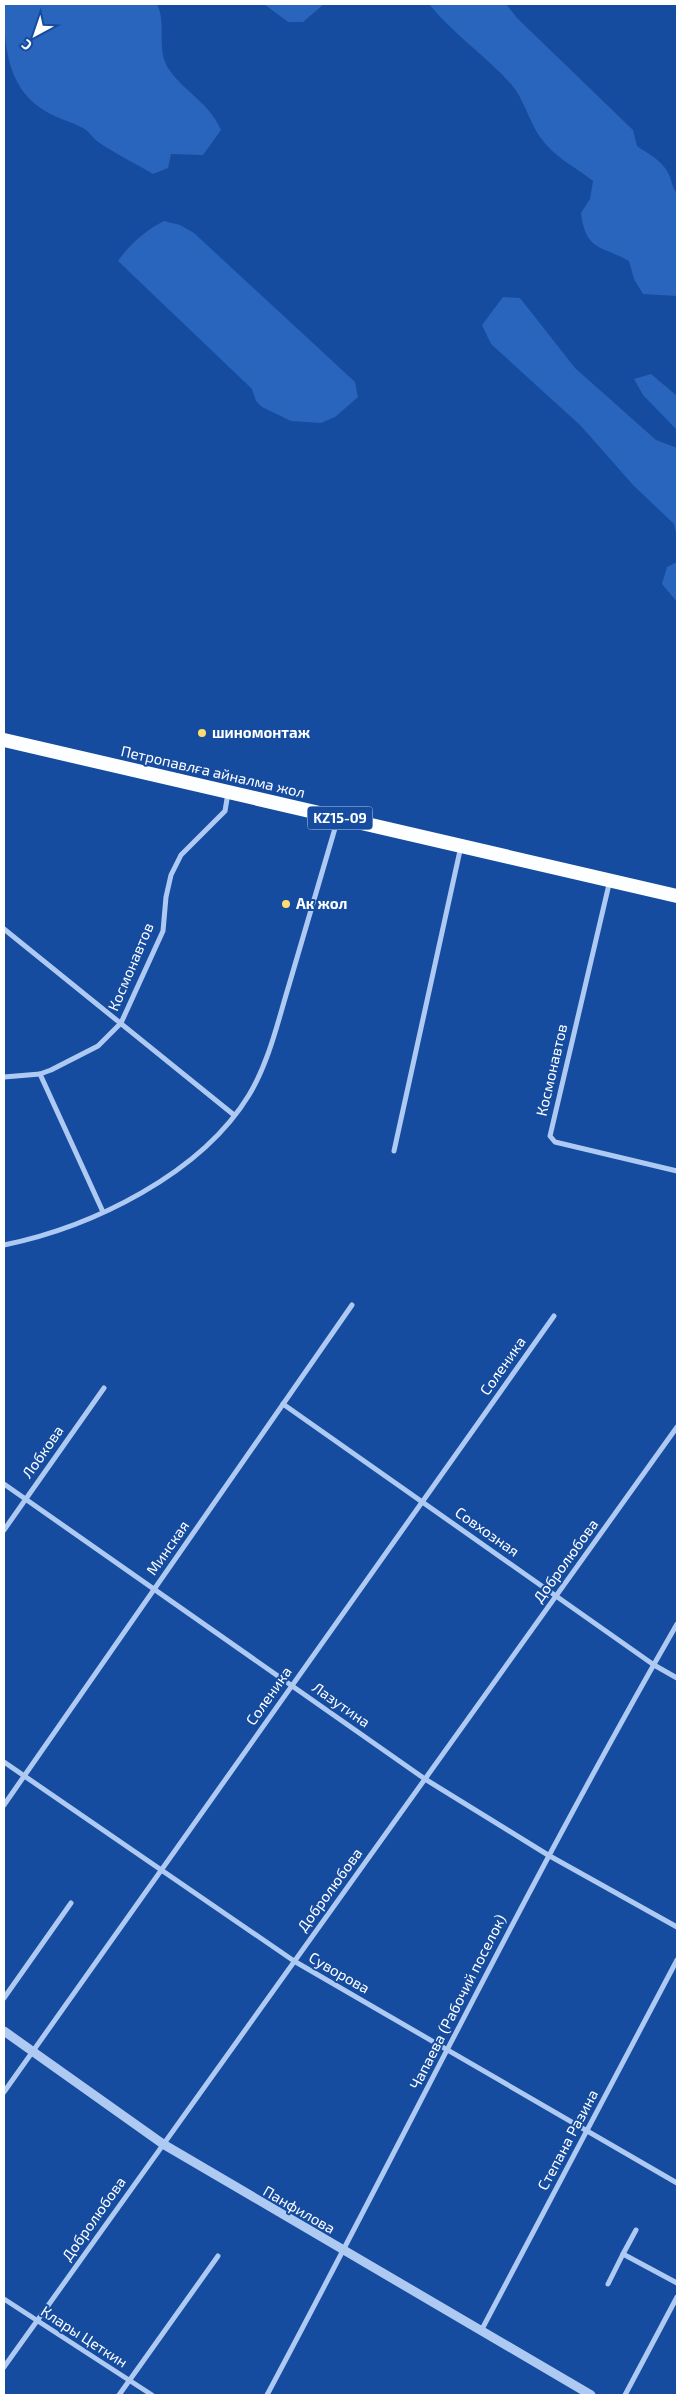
<svg xmlns="http://www.w3.org/2000/svg" width="681" height="2399" font-family="'Exo 2',sans-serif">
	<style>
		.green { fill: #2965bc }
		.lines { fill: none; stroke-linecap: round; stroke-linejoin: round }
		.minor { stroke: #aecaf3; stroke-width: 5 }
		.tertiary { stroke: #aecaf3; stroke-width: 9 }
		.trunk { stroke: #fcfeff; stroke-width: 14 }
		.poi-dot { fill: #ffdc70; stroke: #154c9f; stroke-width: 2 }
		.labels { text-anchor: middle; stroke-width: 4; stroke-linejoin: round; paint-order: stroke }
		.shield { fill: #154c9f; stroke: #b9c9e2; stroke-width: 1 }
		.shield-label { font-size: 14px; font-weight: bold; fill: #fff }
		.poi-label { font-size: 15px; font-weight: bold; fill: #fff; stroke: #154c9f; text-anchor: start }
		.street-label { font-size: 15px; fill: #fff; stroke: #154c9f }
	</style>
	<rect width="100%" height="100%" fill="#154c9f"/>
	<g class="green">
		<path d="M 4,4 L 157,4 C 167,25 156,48 168,68 C 184,92 209,102 221,130 L 203,155 L 171,154 L 168,168 L 153,174 C 135,163 115,154 97,141 C 92,137 89,131 83,128 C 70,121 54,118 42,109 C 6,86 4,42 4,4 Z"/>
		<polygon points="264,4 324,4 303,22 288,22"/>
		<path d="M 429,4 L 506,4 L 517,18 L 633,130 L 637,146 C 648,154 660,159 667,171 C 672,178 671,187 677,193 L 677,296 L 643,294 L 634,279 L 629,261 C 600,245 586,251 581,213 L 590,199 L 593,181 C 574,166 554,157 540,137 C 529,121 524,99 511,84 C 485,55 453,34 429,4 Z"/>
		<path d="M 164,221 L 180,225 L 194,233 L 355,382 L 358,397 L 335,417 L 321,423 L 291,421 L 262,407 L 256,401 L 252,389 L 118,261 C 130,244 146,230 164,221 Z"/>
		<polygon points="503,297 520,298 575,368 656,440 677,448 677,537 674,524 633,485 581,426 491,344 482,325"/>
		<polygon points="651,374 677,396 677,430 643,395 634,379"/>
		<polygon points="677,562 677,602 662,584 667,567"/>
	</g>
	<g class="lines">
		<g class="minor">
			<polyline points="610,880 550,1136 555,1142 677,1171"/>
			<polyline points="4,929 234,1115"/>
			<polyline points="40,1074 103,1212"/>
			<polyline points="4,1077 40,1074 51,1070 98,1046 121,1023 163,931 166,897 171,875 181,855 225,811 228,793"/>
			<polyline points="394,1151 461,846"/>
			<path d="M 4,1245 C 92,1227 201,1174 249,1095 C 269,1062 278,1021 289,985 C 305,929 322,874 338,818"/>
			<polyline points="283,1404 654,1665 677,1678"/>
			<polyline points="4,1484 425,1779 548,1855 677,1927"/>
			<polyline points="4,1530 104,1388"/>
			<polyline points="4,1762 294,1961 677,2183"/>
			<polyline points="4,1805 352,1305"/>
			<polyline points="4,1998 71,1903"/>
			<polyline points="4,2092 554,1316"/>
			<polyline points="623,2254 636,2230"/>
			<polyline points="608,2284 623,2254 677,2283"/>
			<polyline points="4,2299 152,2395"/>
			<polyline points="481,2331 677,1960"/>
			<polyline points="4,2367 677,1427"/>
			<polyline points="119,2395 218,2256"/>
			<path d="M 267,2395 C 404,2138 532,1876 677,1624"/>
			<polyline points="625,2395 677,2297"/>
		</g>
		<polyline class="tertiary" points="4,2031 163,2144 591,2395"/>
		<polyline class="trunk" points="4,740 677,896"/>
	</g>
	<g class="poi-dot">
		<circle cx="202" cy="733" r="5"/>
		<circle cx="286" cy="904" r="5"/>
	</g>
	<g class="labels">
		<rect class="shield" x="307.5" y="806.5" width="65" height="23" rx="4"/>
		<g class="shield-label">
			<text x="340" y="823">KZ15-09</text>
		</g>
		<g class="poi-label">
			<text x="212" y="738">шиномонтаж</text>
			<text x="296" y="909">Ак жол</text>
		</g>
		<g class="street-label">
			<text transform="translate(213 772) rotate(13)" y="5">Петропавлға айналма жол</text>
			<text transform="translate(131 967) rotate(-67)" y="5">Космонавтов</text>
			<text transform="translate(552 1070) rotate(-77)" y="5">Космонавтов</text>
			<text transform="translate(503 1366) rotate(-55)" y="5">Соленика</text>
			<text transform="translate(43 1452) rotate(-55)" y="5">Лобкова</text>
			<text transform="translate(487 1532) rotate(35)" y="5">Совхозная</text>
			<text transform="translate(168 1548) rotate(-55)" y="5">Минская</text>
			<text transform="translate(566 1561) rotate(-54)" y="5">Добролюбова</text>
			<text transform="translate(269 1696) rotate(-55)" y="5">Соленика</text>
			<text transform="translate(341 1705) rotate(35)" y="5">Лазутина</text>
			<text transform="translate(330 1890) rotate(-54)" y="5">Добролюбова</text>
			<text transform="translate(339 1973) rotate(30)" y="5">Суворова</text>
			<text transform="translate(458 2002) rotate(-63)" y="5">Чапаева (Рабочий поселок)</text>
			<text transform="translate(568 2140) rotate(-62)" y="5">Степана Разина</text>
			<text transform="translate(299 2210) rotate(30)" y="5">Панфилова</text>
			<text transform="translate(94 2219) rotate(-55)" y="5">Добролюбова</text>
			<text transform="translate(84 2337) rotate(33)" y="5">Клары Цеткин</text>
		</g>
	</g>
	<rect width="681" height="2399" fill="none" stroke="#ffffff" stroke-width="10"/>
	<g transform="translate(35 35) rotate(220)" stroke="#154c9f" stroke-width="4" paint-order="stroke">
	<path d="M0-4L9 19L0 12L-9 19Z" fill="#ffffff"/>
	<text y="-8" font-size="14" font-weight="bold" text-anchor="middle" fill="#ffffff">С</text>
	</g>
</svg>
